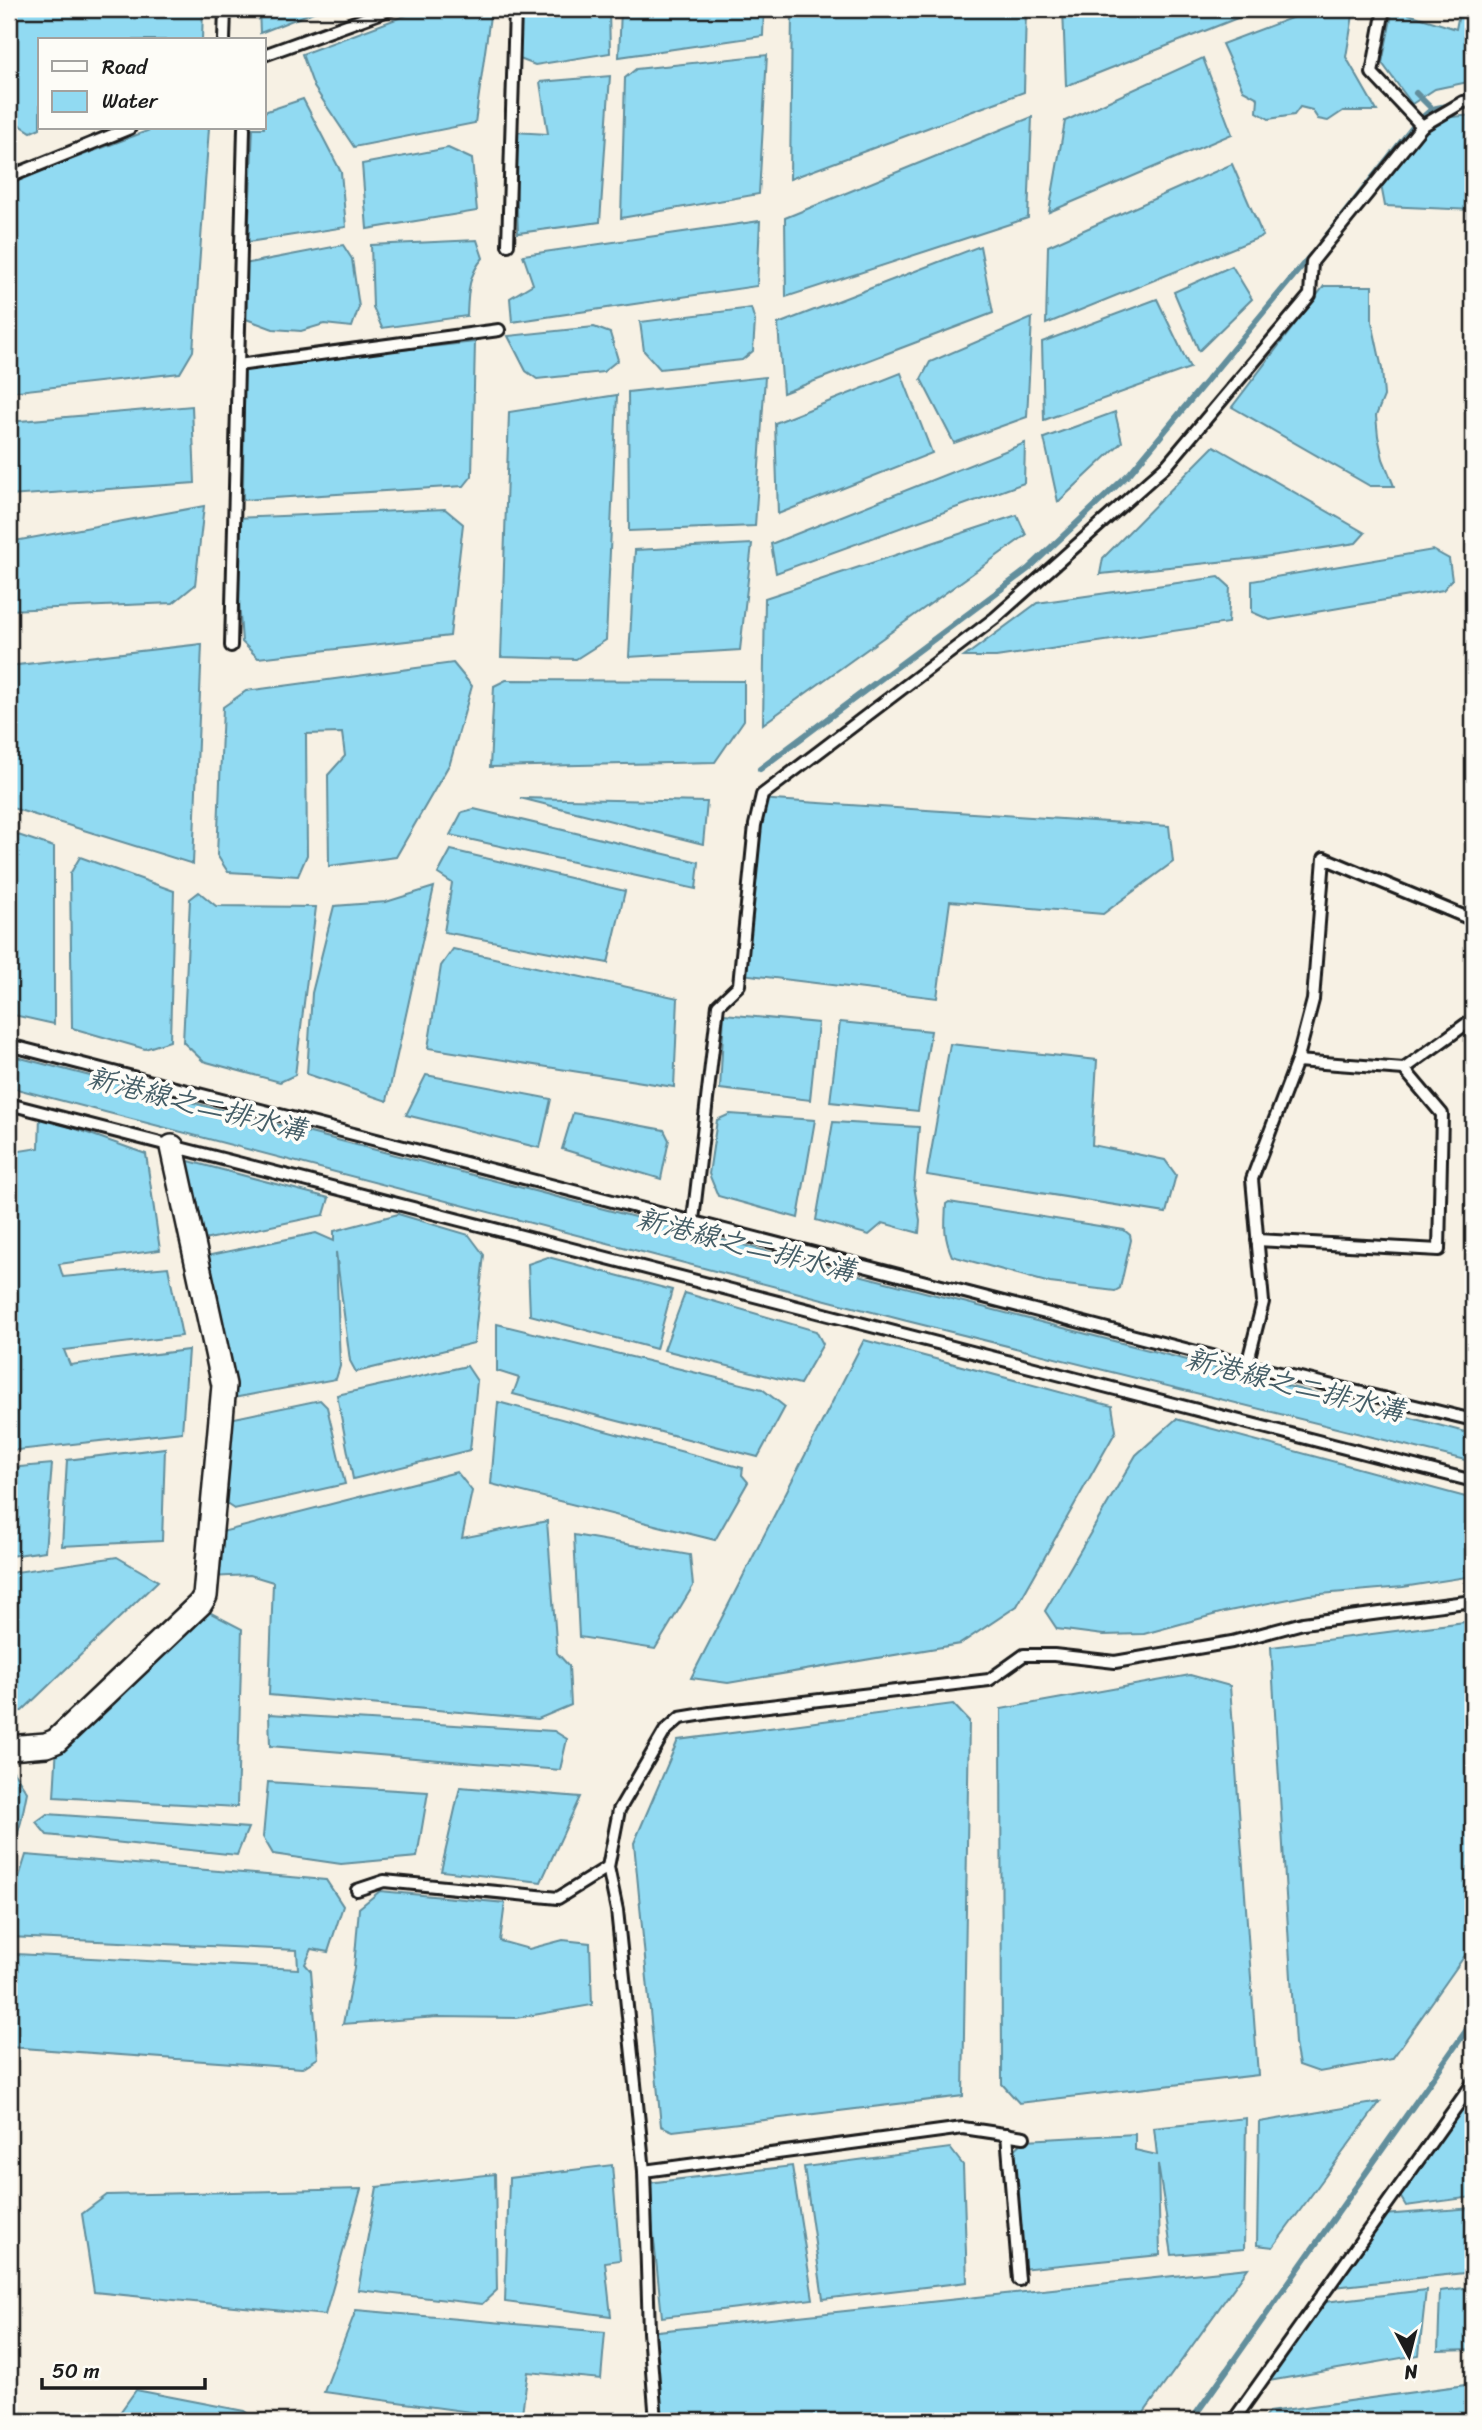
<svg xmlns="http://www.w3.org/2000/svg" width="1482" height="2430" font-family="Sriracha,'LXGW WenKai TC',sans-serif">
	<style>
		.water { fill: #91daf2; stroke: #628e9c; stroke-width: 2 }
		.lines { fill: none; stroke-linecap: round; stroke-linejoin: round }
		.stream { stroke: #628e9c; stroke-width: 6 }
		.lane-casing { stroke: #1c1c1c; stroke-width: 16 }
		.street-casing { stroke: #1c1c1c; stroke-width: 28 }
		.lane { stroke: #fdfcf7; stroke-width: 10 }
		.street { stroke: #fdfcf7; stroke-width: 23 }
		.labels { text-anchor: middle; stroke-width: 7; stroke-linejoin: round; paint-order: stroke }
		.water-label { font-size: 28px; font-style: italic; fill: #455e67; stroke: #fdfcf7 }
	</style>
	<rect width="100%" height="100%" fill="#f7f1e4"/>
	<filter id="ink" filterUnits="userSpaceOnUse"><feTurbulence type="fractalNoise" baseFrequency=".0143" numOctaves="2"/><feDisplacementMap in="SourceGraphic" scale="14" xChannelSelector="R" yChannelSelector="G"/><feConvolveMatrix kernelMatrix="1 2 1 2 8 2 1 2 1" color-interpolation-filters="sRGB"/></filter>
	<g filter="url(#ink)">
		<g class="water">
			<polygon points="9,9 203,9 202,40 40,40 40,128 31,132 9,118"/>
			<polygon points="259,9 321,9 260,33"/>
			<polygon points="423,9 491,9 475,123 354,147 314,87 302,54"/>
			<polygon points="517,9 609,9 610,53 535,65 517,58"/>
			<polygon points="621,9 764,9 763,36 619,57"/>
			<polygon points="792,9 1026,9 1024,92 790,179"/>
			<polygon points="1063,9 1260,9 1066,86"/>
			<polygon points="1315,9 1354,9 1346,57 1377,111 1343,111 1328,121 1318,119 1312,110 1300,107 1294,115 1269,119 1257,112 1258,98 1243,90 1222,44"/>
			<polygon points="1393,9 1456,29 1460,9 1473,9 1473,81 1435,89 1412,104 1382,63"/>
			<polygon points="767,55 759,194 621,218 625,78 636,69"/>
			<polygon points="1203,58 1232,134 1049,212 1065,121"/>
			<polygon points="610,76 600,222 518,233 514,132 548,134 540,82"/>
			<polygon points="303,99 341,172 346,227 248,242 253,128 264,128 264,112"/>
			<polygon points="1473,115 1473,210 1385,206 1381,185 1400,156 1441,118"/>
			<polygon points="1032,117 1028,218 786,297 785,218"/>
			<polygon points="155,128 209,128 193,351 180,373 9,392 9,183"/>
			<polygon points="448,148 472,159 477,211 367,229 362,164"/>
			<polygon points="1232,164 1263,236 1046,324 1048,246"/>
			<polygon points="760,221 757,286 512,322 510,298 533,284 523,255"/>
			<path d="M 477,240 L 483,258 C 468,275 468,293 467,316 L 382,328 L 373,307 L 371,245 Z"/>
			<polygon points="343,245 352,259 359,307 352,327 324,324 301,331 273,329 246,319 244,264"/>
			<polygon points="980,246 993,313 783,393 778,324"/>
			<polygon points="1232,266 1252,299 1199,351 1174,292"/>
			<polygon points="1324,286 1372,286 1372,322 1382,369 1384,396 1376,416 1378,436 1383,459 1394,486 1370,486 1232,407"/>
			<polygon points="1157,299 1190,368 1044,420 1042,342"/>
			<polygon points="751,308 755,321 753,351 742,360 660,369 644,351 640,322"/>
			<polygon points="1032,318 1027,417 954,443 921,379 930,362"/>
			<polygon points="594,327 610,333 618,360 603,372 537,379 526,371 508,336"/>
			<polygon points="475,342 472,476 464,486 243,500 244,367"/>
			<polygon points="901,373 932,453 778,514 775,423"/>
			<polygon points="765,377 755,526 629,531 628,392"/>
			<polygon points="617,395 606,640 576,659 501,657 509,412"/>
			<polygon points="192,406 195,483 9,496 9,422"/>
			<polygon points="1115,412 1122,442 1058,502 1044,438"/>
			<polygon points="1025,443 1024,483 776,573 771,544"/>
			<polygon points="1214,446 1365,533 1356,543 1257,558 1100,574 1103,558"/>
			<polygon points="204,506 195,585 173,603 9,610 9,542"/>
			<polygon points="445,509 463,524 450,636 258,658 242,642 233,518"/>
			<polygon points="1017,515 1026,535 763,724 765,598"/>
			<polygon points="752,544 740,650 629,657 635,550"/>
			<polygon points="1433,550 1449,559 1452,580 1443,590 1270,620 1252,612 1252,581"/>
			<polygon points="1219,577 1230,587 1228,623 996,657 964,657 1037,603"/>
			<polygon points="202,644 193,864 9,807 9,666"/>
			<polygon points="453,663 472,686 450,763 396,857 329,866 328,775 345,756 342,733 306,734 307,855 298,876 228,872 217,855 223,707 246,691"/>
			<polygon points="506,680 744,681 744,720 715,762 490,767 494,686"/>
			<polygon points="520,798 707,802 703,844"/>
			<polygon points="758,799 1169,826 1173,862 1103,914 950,901 937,998 741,974"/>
			<polygon points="474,809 699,862 696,889 450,835 462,812"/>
			<polygon points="9,832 54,847 54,1024 9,1014"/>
			<polygon points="451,850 625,891 608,963 444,932 452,883 438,874"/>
			<polygon points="80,857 174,891 170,1041 145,1049 72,1028 70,874"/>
			<polygon points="434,887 387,1101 307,1074 312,993 334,906 386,902"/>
			<polygon points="199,892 216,906 316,907 295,1075 280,1082 203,1061 183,1042 190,899"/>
			<polygon points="453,949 678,998 674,1087 428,1048 441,966"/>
			<polygon points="724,1014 818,1023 810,1100 720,1089"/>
			<polygon points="840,1022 931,1031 918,1111 830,1102"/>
			<polygon points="950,1044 1097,1060 1092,1145 1165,1160 1176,1175 1166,1213 927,1175"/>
			<polygon points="9,1055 1473,1434 1473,1462 903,1320 9,1087"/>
			<polygon points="426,1075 551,1099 540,1148 406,1115"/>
			<polygon points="573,1113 664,1130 669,1140 661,1179 562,1149"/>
			<polygon points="730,1114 815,1120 798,1218 718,1196 709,1174 717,1120"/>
			<polygon points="40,1116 146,1154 160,1250 59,1264 63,1277 168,1267 182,1336 64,1350 70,1365 188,1350 182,1432 9,1451 9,1185 13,1152 39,1148"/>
			<polygon points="833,1122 919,1127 914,1186 920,1220 919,1233 883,1223 869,1235 816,1220"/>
			<polygon points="185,1160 329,1198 324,1215 194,1242"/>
			<path d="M 949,1202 L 1124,1230 L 1130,1235 L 1131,1240 L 1120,1288 L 1115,1291 L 1050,1283 L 952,1256 C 943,1235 945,1225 946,1204 Z"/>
			<polygon points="398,1214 469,1235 484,1255 474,1343 356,1372 350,1361 336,1252 340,1366 336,1379 233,1398 206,1256 316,1233 334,1241 334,1231"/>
			<polygon points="548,1257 672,1290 656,1349 530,1315 528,1264"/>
			<polygon points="685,1293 816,1331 823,1344 800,1384 664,1350"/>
			<polygon points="497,1324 762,1389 785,1407 758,1457 513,1394 519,1378 497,1371"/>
			<polygon points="864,1340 1112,1406 1116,1431 1017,1606 960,1644 728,1683 691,1678"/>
			<polygon points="467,1366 477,1381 470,1450 353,1479 337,1395"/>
			<polygon points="320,1400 327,1407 345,1484 234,1509 214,1496 225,1420"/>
			<polygon points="498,1402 743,1468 742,1475 748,1482 715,1540 491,1484"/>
			<polygon points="1176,1419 1473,1499 1473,1576 1403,1587 1309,1595 1224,1612 1144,1634 1103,1635 1057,1629 1045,1611 1136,1455"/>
			<polygon points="165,1448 162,1541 62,1546 67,1460"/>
			<polygon points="52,1464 45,1551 9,1556 9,1468"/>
			<polygon points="457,1472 472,1491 462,1538 547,1521 557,1653 569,1666 571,1705 538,1719 269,1695 273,1582 250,1575 210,1577 210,1535"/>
			<polygon points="574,1535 690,1555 693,1586 655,1649 579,1637"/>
			<polygon points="117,1557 158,1581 22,1711 9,1712 9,1573"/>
			<polygon points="205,1610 242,1629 237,1807 54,1797 57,1745"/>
			<polygon points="1473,1621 1473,1944 1392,2059 1319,2072 1299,2065 1295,2044 1271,1647"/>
			<polygon points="1190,1675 1230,1686 1258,2075 1019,2103 1002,2084 1001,1709"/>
			<polygon points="953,1704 969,1721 963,2096 673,2131 661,2126 634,1843 678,1740"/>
			<polygon points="269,1714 554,1731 567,1739 560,1770 270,1746"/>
			<polygon points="9,1765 27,1792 21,1822 9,1861"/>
			<polygon points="268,1782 428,1792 417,1857 341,1864 273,1854 263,1837"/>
			<polygon points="460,1787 580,1797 541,1882 441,1871"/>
			<polygon points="47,1814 248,1828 237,1855 47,1835 36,1822"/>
			<polygon points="26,1855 326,1880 343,1906 328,1952 312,1949 305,1964 311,1971 318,2058 302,2068 9,2047 9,1957 16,1954 298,1969 297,1950 9,1937 9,1909"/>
			<polygon points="380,1891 505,1903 500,1941 529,1949 563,1940 590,1943 592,2005 516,2018 438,2017 343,2024 354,1968 359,1908"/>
			<polygon points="1473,2093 1473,2197 1406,2206 1397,2191"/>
			<polygon points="1380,2102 1273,2247 1257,2245 1259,2122"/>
			<polygon points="1246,2118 1244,2249 1172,2255 1158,2164 1160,2255 1021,2269 1010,2154 1025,2140 1135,2134 1135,2150 1157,2155 1154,2128"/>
			<polygon points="950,2148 963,2165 967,2282 823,2299 804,2167"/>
			<polygon points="612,2165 620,2260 605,2262 611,2316 505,2302 509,2178"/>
			<polygon points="792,2166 813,2299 662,2317 648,2183"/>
			<polygon points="495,2174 497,2290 482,2304 358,2290 377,2187"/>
			<polygon points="361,2189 325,2315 94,2292 82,2214 107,2195"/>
			<polygon points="1473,2208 1473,2272 1334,2287 1383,2215"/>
			<polygon points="1248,2268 1138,2421 656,2421 649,2332"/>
			<polygon points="1473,2287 1473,2350 1438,2351 1440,2291"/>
			<polygon points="1426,2290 1419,2355 1263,2382 1325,2302"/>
			<polygon points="356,2310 605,2332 601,2379 528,2372 521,2419 324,2392"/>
			<polygon points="1473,2384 1473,2421 1262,2421 1269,2412"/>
			<polygon points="136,2390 244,2411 258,2421 118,2421 119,2414"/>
			<polygon points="9,2411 56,2417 55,2421 9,2421"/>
		</g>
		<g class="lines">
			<g class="stream">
				<polyline points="1416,93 1432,109"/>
				<polyline points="1324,239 1416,123 1432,109 1451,105"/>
				<polyline points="760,769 1028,569 1130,473 1311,255"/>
				<polyline points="1191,2421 1473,2021"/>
			</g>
			<g class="lane-casing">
				<g id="lane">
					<polyline points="1384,9 1372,73 1422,126"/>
					<polyline points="224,40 225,9"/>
					<polyline points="264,55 391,9"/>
					<polyline points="9,177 130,128"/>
					<polyline points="508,245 515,9"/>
					<polyline points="238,365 499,330"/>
					<polyline points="231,646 244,128"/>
					<polyline points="9,1045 1247,1365 1473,1420"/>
					<polyline points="1404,1069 1473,1019"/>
					<polyline points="9,1104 1473,1481"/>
					<polyline points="693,1220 718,1005 739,985 755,825 762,795 995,618 1168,464 1310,295 1312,262 1422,126 1463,102 1473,101"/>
					<polyline points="1257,1240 1439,1250 1442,1114 1404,1069 1297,1061"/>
					<polyline points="1247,1365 1263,1302 1252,1179 1297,1061 1313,1000 1324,858 1473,920"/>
					<polyline points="357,1890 384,1881 558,1898 608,1867"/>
					<polyline points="1007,2134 1019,2280"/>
					<polyline points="644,2171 963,2128 1024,2137"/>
					<polyline points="656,2421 649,2332 644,2171 617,1910 608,1867 619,1810 665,1731 680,1718 710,1713 989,1680 1024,1655 1054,1655 1115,1662 1232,1642 1303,1623 1473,1601"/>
					<polyline points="1233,2421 1473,2083"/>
				</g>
			</g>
			<g class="street-casing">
				<polyline id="street" points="9,1748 46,1745 56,1741 200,1604 205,1596 224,1385 172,1147"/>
			</g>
			<use href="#lane" class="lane"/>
			<use href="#street" class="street"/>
		</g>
	</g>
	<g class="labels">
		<g class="water-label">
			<text transform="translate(197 1103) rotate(14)" y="10">新港線之二排水溝</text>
			<text transform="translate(746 1244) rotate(14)" y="10">新港線之二排水溝</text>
			<text transform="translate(1295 1384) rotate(14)" y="10">新港線之二排水溝</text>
		</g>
	</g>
	<rect width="1482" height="2430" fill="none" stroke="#fdfcf7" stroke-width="35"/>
	<rect x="18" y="18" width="1447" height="2395" fill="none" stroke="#1c1c1c" stroke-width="2.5" filter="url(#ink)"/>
	<rect x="38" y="38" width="228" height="91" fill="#fdfcf7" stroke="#a3a29f" stroke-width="2"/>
	<rect x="52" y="61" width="35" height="10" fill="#fdfcf7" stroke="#a3a29f" stroke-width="2"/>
	<text x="102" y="74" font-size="21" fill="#1c1c1c">Road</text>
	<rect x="52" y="91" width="35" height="21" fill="#91daf2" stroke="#a3a29f" stroke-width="2"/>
	<text x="102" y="108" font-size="21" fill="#1c1c1c">Water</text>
	<g transform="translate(1409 2356) rotate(173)" stroke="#fdfcf7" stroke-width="5" paint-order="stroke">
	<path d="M0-5L12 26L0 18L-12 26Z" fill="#1c1c1c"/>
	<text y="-10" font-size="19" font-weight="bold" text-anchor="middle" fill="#1c1c1c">N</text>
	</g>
	<path d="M42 2378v10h163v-10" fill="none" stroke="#1c1c1c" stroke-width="3.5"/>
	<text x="52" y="2378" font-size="21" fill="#1c1c1c" stroke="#fdfcf7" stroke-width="5" paint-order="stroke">50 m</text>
</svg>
